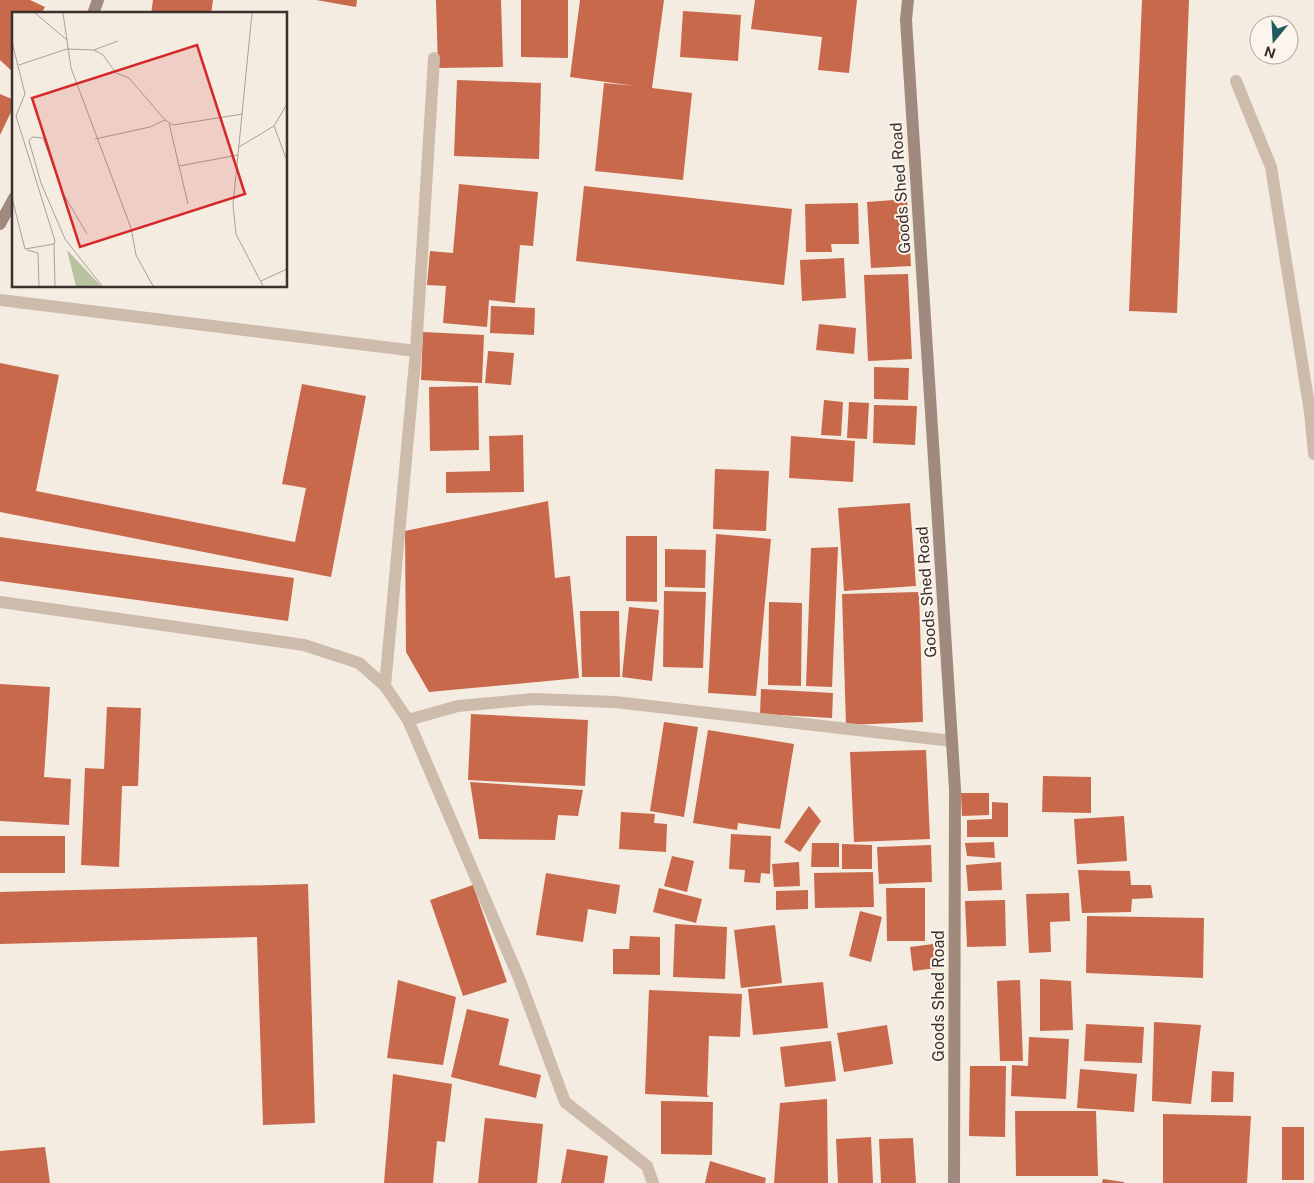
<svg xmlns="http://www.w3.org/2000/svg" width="1314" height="1183" font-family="'Public Sans',sans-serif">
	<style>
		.building { fill: #c8694b }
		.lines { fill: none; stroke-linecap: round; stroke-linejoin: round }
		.lane { stroke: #cdbbac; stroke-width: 12 }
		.street { stroke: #cdbbac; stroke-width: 12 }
		.secondary { stroke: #a18a7d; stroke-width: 12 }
		.labels { text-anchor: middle; stroke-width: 4; stroke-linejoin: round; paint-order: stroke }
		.street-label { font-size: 16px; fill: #3b302b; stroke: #fbf5ee }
		.inset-road { fill: none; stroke: #aaa098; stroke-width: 1 }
		.view { fill: #d62828; fill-opacity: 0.15; stroke: #d62828; stroke-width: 2.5 }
		.inset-edge { fill: none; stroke: #3b302b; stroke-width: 2.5 }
	</style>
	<rect width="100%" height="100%" fill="#f4ebe1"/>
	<g class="building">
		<polygon points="0,0 30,0 45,7 41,14 14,14 14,73 0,60"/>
		<polygon points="153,0 213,0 211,14 151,14"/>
		<polygon points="316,0 357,0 356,7"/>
		<polygon points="436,0 501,0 503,67 438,68"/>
		<polygon points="521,0 568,0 568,58 521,57"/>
		<polygon points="580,0 664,0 652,88 692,93 683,180 595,171 604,83 635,86 570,77"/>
		<polygon points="755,0 857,0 849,73 818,70 822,37 751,29"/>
		<polygon points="1142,0 1189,0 1177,313 1129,311"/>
		<polygon points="683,11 741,15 738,61 680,57"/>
		<polygon points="457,80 541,83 539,159 454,156"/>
		<polygon points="0,94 14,100 14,106 0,135"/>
		<polygon points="459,184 538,192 533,246 520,245 515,303 489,300 487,327 443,323 446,286 427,285 430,251 453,253"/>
		<polygon points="584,186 792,209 784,285 576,261"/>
		<polygon points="907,199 911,266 871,268 867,202"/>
		<polygon points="858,203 859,244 831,244 832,252 806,252 805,204"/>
		<polygon points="844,258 846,298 802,301 800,260"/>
		<polygon points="908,274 912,359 868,361 864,275"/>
		<polygon points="491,306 535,308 534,335 490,333"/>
		<polygon points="819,324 856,328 854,354 816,350"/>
		<polygon points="423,332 484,335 482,383 421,380"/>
		<polygon points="488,351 514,353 511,385 485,383"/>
		<polygon points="0,363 59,375 36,491 295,542 306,488 282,484 302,384 366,396 331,577 0,512"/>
		<polygon points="874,367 909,368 908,400 874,399"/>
		<polygon points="478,386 479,450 430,451 429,387"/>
		<polygon points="824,400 843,402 841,436 821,435"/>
		<polygon points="849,402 869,403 867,439 847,438"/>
		<polygon points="874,405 917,406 915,445 873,443"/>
		<polygon points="523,435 524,492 446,493 446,472 490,471 489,436"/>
		<polygon points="791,436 855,441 853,482 789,478"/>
		<polygon points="715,469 769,471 766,531 713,529"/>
		<polygon points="548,501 555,578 570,576 579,678 429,692 406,652 405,531"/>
		<polygon points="910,503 916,586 844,591 838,508"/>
		<polygon points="716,534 771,539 756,696 708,693"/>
		<polygon points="626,536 657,536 657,602 626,601"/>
		<polygon points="0,537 294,578 288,621 0,581"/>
		<polygon points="838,547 832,687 806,686 811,548"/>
		<polygon points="665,549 706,550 705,588 665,587"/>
		<polygon points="664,591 706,592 703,668 663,667"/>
		<polygon points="919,592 923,722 846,725 842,594"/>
		<polygon points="769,602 802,603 801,686 768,685"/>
		<polygon points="629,607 659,610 652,681 622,677"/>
		<polygon points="580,611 619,611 620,677 582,677"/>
		<polygon points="0,684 50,687 44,777 71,779 69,825 0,821"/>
		<polygon points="761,689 833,693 832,718 760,714"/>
		<polygon points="107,707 141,708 138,786 122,786 119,867 81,865 85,768 104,769"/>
		<polygon points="471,714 588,720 585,786 468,780"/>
		<polygon points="664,722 698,727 684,817 650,811"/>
		<polygon points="708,730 794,744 780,829 738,823 737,830 693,823"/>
		<polygon points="926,750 930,839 854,842 850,752"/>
		<polygon points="1043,776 1091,777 1091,813 1042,812"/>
		<polygon points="470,782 583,790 578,816 558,815 555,840 479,839"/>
		<polygon points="961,793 989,793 989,815 962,816"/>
		<polygon points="992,802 1008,803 1008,837 967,837 967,820 992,819"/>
		<polygon points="809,806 821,821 800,852 784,842"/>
		<polygon points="621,812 655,814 654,823 667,824 666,852 619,849"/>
		<polygon points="1124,816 1127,861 1077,864 1074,819"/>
		<polygon points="731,834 771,836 770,874 761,873 760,883 744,882 745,870 729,869"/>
		<rect x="0" y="836" width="65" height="37"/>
		<polygon points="994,842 995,858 967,856 965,843"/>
		<polygon points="812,843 839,843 839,867 811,867"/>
		<polygon points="842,844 872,845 872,869 842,869"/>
		<polygon points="931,845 932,882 879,884 877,847"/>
		<polygon points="672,856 694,861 687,892 664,886"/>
		<polygon points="799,862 800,886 774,887 772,864"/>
		<polygon points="1001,862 1002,890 968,891 966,865"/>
		<polygon points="1078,870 1130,871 1131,885 1151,885 1153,898 1132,899 1131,912 1082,913"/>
		<polygon points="873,872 874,907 815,908 814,873"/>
		<polygon points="546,873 620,885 616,914 588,909 583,942 536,935"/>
		<polygon points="308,884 315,1123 263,1125 257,937 0,944 0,892"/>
		<polygon points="473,885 507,982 463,996 430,900"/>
		<polygon points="659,888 702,899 696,923 653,912"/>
		<polygon points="886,888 925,888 925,941 887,941"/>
		<polygon points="808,890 808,909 776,910 776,891"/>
		<polygon points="1069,893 1070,921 1050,922 1051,952 1029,953 1026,894"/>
		<polygon points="1005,900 1006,946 967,947 965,901"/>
		<polygon points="860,911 882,917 871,962 849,956"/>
		<polygon points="1087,916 1204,918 1203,978 1086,973"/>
		<polygon points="675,924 727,927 725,979 673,977"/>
		<polygon points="775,925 782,983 741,988 734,930"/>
		<polygon points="630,936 660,937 660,975 613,974 613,949 629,949"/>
		<polygon points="933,944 937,968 913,971 910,947"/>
		<polygon points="1040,979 1071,981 1073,1030 1040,1031"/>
		<polygon points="398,980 456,997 443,1065 387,1058"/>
		<polygon points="1020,980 1023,1061 1000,1061 997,981"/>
		<polygon points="823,982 828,1028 753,1035 748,989"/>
		<polygon points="649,990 742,994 740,1037 709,1036 707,1094 709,1097 645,1094"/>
		<polygon points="467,1009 509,1019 499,1065 541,1075 536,1098 451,1077"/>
		<polygon points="1154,1022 1201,1025 1191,1104 1152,1101"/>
		<polygon points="1086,1024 1144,1027 1142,1063 1084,1061"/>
		<polygon points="887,1025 893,1064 844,1072 837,1033"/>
		<polygon points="1029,1037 1069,1039 1066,1099 1011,1096 1012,1065 1028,1066"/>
		<polygon points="831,1041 836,1081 785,1087 780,1047"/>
		<polygon points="970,1066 1006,1066 1005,1137 969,1136"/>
		<polygon points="1080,1069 1137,1074 1134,1112 1077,1108"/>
		<polygon points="1212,1071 1234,1072 1233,1102 1211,1102"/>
		<polygon points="393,1074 452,1084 445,1142 437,1141 433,1183 384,1183"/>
		<polygon points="827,1099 828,1183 774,1183 780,1103"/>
		<polygon points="661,1101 713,1102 712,1155 661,1154"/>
		<polygon points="1015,1111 1096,1111 1098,1176 1016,1176"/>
		<polygon points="1163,1114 1251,1116 1247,1183 1163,1183"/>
		<polygon points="485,1118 543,1124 537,1183 478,1183"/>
		<rect x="1282" y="1127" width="22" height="53"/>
		<polygon points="871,1137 873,1183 838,1183 836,1139"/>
		<polygon points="913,1138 916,1183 881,1183 879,1139"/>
		<polygon points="45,1147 50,1183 0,1183 0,1151"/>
		<polygon points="567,1149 608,1156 604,1183 561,1183"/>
		<polygon points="710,1161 766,1178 765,1183 705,1183"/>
		<polygon points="1103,1179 1124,1182 1124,1183 1102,1183"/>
	</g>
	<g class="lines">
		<polyline class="lane" points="1236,81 1271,167 1310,412 1314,454"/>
		<g class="street">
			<polyline points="0,300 416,351 434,58"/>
			<polyline points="0,602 304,645 359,663 385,686 408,720 519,978 565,1102 647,1166 653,1183"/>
			<polyline points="385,686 416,351"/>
			<polyline points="408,720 458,706 534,699 615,702 952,741"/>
		</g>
		<g class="secondary">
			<polyline points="908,0 906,20 955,789 954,1183"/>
			<polyline points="93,14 98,0"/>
			<polyline points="0,224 14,198"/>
		</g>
	</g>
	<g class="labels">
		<g class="street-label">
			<text transform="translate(900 188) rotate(-94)" y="6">Goods Shed Road</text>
			<text transform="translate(926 592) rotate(-94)" y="6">Goods Shed Road</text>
			<text transform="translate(938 996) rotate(-90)" y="6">Goods Shed Road</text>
		</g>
	</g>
	<g transform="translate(12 12)">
		<rect width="275" height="275" fill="#f4ebe1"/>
		<path d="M 55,238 L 89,274 L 64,274 Z" fill="#b8c4a0"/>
		<path class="inset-road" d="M 23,1 L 55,28M 51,1 L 59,56 L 119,216 L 124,243 L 141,274M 240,1 L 221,193 L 224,222 L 251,274M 0,30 L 13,82 L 4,104 L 43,229 L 42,232 L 13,237M 82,38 L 106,29M 7,53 L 55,37 L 82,38 L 91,43 L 104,61 L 117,66 L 153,108 L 161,113 L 231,102M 157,111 L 167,154M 262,114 L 275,149M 83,127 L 138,115 L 153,108M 227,135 L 262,114 L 275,92M 0,186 L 13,237M 176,192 L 167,154 L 226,143M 75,222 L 52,183 L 31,126 L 20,125 L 17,129 L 29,171 L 53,227 L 90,274M 42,232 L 43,274M 15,238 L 26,241 L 27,274M 249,269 L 275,257"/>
		<path class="view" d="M 185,33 L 233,182 L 68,235 L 20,86 Z"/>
		<rect width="275" height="275" class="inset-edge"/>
	</g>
	<g transform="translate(1274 40) rotate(198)"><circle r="24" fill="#fbf5ee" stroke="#aea6a0"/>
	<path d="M0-4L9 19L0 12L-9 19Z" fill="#1f5a5e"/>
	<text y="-8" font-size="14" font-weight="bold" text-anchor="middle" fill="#3b302b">N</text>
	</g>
</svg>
